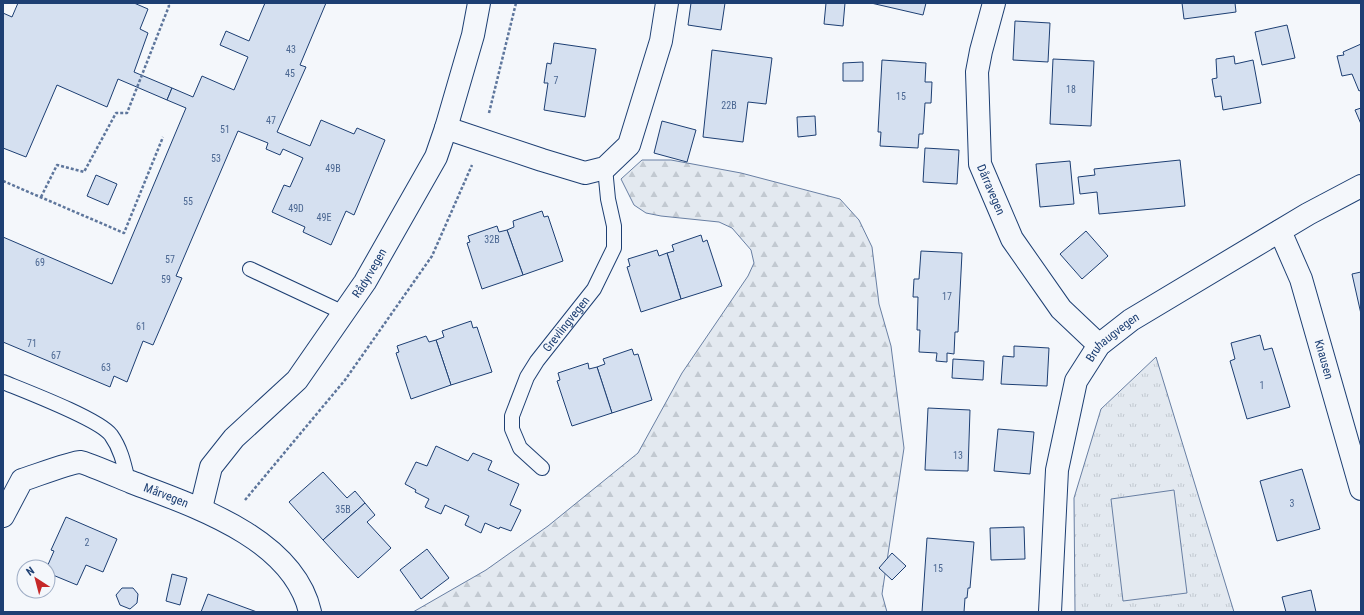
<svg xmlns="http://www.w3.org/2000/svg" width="1364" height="615" font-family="'Roboto Condensed',sans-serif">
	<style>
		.grass { fill: url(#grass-tufts); stroke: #687fa3 }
		.forest { fill: url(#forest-firs); stroke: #687fa3 }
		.garden { fill: #e3e9f0; stroke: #687fa3 }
		.building { fill: #d5e0f0; stroke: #1d3f73 }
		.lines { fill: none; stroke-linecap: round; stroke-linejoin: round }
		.service-casing { stroke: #1d3f73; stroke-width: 16 }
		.minor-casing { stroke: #1d3f73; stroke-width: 24 }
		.path { stroke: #5e769c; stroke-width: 2.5; stroke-dasharray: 3 2; stroke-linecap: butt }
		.service { stroke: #f4f7fb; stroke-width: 14 }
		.minor { stroke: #f4f7fb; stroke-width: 22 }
		.labels { text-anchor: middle; stroke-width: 3; stroke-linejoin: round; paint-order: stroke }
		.number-label { font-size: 10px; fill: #4b6792 }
		.street-label { font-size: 12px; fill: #1d3f73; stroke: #f4f7fb }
	</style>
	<defs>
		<pattern id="grass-tufts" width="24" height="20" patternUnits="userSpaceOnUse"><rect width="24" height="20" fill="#e3e9f0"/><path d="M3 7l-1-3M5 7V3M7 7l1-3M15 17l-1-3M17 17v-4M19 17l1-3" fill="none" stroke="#c2c9d1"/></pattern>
		<pattern id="forest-firs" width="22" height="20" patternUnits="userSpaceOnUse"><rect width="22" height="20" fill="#e3e9f0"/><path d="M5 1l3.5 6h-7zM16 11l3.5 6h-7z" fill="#c2c9d1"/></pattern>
	</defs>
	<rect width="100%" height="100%" fill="#f4f7fb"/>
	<polygon class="grass" points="1156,357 1234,612 1075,612 1074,498 1101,409"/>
	<polygon class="forest" points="642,160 671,160 741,173 840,199 859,220 872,247 879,304 891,346 904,448 882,594 887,612 413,612 486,570 548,526 638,453 682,373 748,276 754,263 751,250 732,228 719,222 661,216 646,213 634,205 621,179"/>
	<polygon class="garden" points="1174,490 1187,593 1123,601 1111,499"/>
	<g class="building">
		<polygon points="18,3 134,3 148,9 140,29 148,33 134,72 172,88 167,100 118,79 107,107 57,85 26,157 3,148 3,13 12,17"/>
		<polygon points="265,3 326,3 300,65 306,67 277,132 310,146 321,120 354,134 357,128 385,140 354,215 346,211 331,245 303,232 305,227 272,212 284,185 290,187 303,158 283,149 280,155 266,149 268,143 238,131 176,276 182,278 153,345 143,341 127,382 114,376 110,387 3,342 3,237 112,284 186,108 167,100 172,88 193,97 202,76 234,90 248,57 220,45 226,31 249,41"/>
		<polygon points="691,3 725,3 721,30 688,25"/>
		<polygon points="826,3 845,3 843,26 824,24"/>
		<polygon points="871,3 926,3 923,15"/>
		<polygon points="1182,3 1235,3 1236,12 1184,19"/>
		<polygon points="1015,21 1050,23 1048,62 1013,60"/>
		<polygon points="1287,25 1295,58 1262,65 1255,32"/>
		<polygon points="554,43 596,49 585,117 544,110 548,83 544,83 547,63 551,64"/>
		<polygon points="1361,44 1361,90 1359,91 1352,74 1342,76 1337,56 1344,55 1343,52"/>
		<polygon points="712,50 772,58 766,104 748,102 743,142 703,137"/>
		<polygon points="1234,56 1235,64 1253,60 1261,103 1223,110 1221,96 1215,97 1212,79 1217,78 1216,59"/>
		<polygon points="1053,59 1094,61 1091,126 1050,124"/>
		<polygon points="882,60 926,63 925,82 932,82 931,103 925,103 923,134 919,134 918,148 880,146 881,132 878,132"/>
		<polygon points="863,62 863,81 843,81 843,63"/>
		<polygon points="1361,108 1361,124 1355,110"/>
		<polygon points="815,116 816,135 798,137 797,117"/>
		<polygon points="662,121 696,130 687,162 654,153"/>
		<polygon points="925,148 959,150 957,184 923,182"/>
		<polygon points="1180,160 1185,206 1099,214 1097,192 1080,194 1078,177 1095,175 1094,169"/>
		<polygon points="1070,161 1074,204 1040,207 1036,164"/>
		<polygon points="96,175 117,184 108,205 87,196"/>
		<polygon points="542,211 544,217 548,216 563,261 523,275 507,230 514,227 513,221"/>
		<polygon points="497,226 499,232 507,230 523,275 482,289 467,243 470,242 468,236"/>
		<polygon points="1086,231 1108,256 1082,279 1060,254"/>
		<polygon points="701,235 703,242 707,240 722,286 681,299 667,253 674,251 672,245"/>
		<polygon points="657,250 659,256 667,253 681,299 641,312 627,267 630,266 628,259"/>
		<polygon points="921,251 962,253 958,332 955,332 954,354 947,353 947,362 936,361 937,353 919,352 920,330 917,330 918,297 913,297 914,279 919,279"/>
		<polygon points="1361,272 1361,314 1352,274"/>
		<polygon points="471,321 473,328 477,327 492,372 451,385 436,340 444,337 442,331"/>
		<polygon points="1260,335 1264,350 1272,348 1290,407 1247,419 1230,361 1235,359 1231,343"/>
		<polygon points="426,336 429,342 436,340 451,385 411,399 396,353 399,352 397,346"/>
		<polygon points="1014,346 1049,348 1047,386 1001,384 1003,356 1014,357"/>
		<polygon points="632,349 634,355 638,354 652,400 612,413 597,367 605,364 603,359"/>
		<polygon points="953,359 984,361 983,380 952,378"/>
		<polygon points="588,363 589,369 597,367 612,413 572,426 557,381 560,380 558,373"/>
		<polygon points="928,408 970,410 968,471 925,470"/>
		<polygon points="998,429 1034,432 1030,474 994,471"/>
		<polygon points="436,446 468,461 473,453 492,461 488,470 519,484 510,505 521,510 511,531 500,527 499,529 485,523 481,533 465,525 469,516 445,505 441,514 425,507 429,499 415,492 416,490 405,484 416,462 427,466"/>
		<polygon points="1302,469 1320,529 1277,541 1260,481"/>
		<polygon points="323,472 347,498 355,491 365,503 323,540 289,502"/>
		<polygon points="365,503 375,515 367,522 391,548 358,578 323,540"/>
		<polygon points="66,517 117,539 103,572 86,565 77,585 48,573 47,567 54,551 51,550"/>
		<polygon points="1024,527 1025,559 991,560 990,528"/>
		<polygon points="927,538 974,542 970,588 968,588 967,598 965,598 964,612 922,612"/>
		<polygon points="427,549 449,578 421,599 400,570"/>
		<polygon points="892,553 906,566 892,580 879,568"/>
		<polygon points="172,574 187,578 180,605 166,601"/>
		<polygon points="122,588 133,588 138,594 137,603 130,609 120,605 116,595"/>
		<polygon points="1311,590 1316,612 1286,612 1282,597"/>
		<polygon points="208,594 257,612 201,612"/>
	</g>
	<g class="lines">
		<g class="service-casing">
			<g id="service">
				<polyline points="250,269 344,313"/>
				<path d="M 3,382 C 25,391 99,419 111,435 C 121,449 124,464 128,481"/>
				<path id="s1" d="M 542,468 L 520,448 L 512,429 L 512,416 L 527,377 L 537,361 L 594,289 L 614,248 L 614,226 L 608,199 L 605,168"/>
			</g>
		</g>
		<g class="minor-casing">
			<g id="minor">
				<path id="s2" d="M 994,3 L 981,51 L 977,72 L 980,164 L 1012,239 L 1061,309 L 1099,345"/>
				<polyline points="446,128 542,160 585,173 605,168 629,145 661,41 667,3"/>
				<path id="s3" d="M 1280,231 L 1301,279 L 1361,489"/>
				<path id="s4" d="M 201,508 L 211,467 L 234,438 L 297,380 L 365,282 L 436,157 L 446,128 L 473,35 L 479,3"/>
				<path id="s5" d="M 3,516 L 22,480 C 32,477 72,462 80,462 C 87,463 121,478 131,482 C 194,506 293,538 310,612"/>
				<path id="s6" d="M 1050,612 L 1057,470 L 1076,381 L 1099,345 L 1131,320 L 1308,214 L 1361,186"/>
			</g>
		</g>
		<g class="path">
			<polyline points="489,113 516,3"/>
			<polyline points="3,181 124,233 163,137"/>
			<polyline points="41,197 57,165 84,172 116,113 127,113 169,6 168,3"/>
			<polyline points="245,500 345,380 432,256 472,165"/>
		</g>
		<use href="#service" class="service"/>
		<use href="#minor" class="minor"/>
	</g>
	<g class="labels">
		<g class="number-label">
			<text x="291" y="53">43</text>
			<text x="290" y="77">45</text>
			<text x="556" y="84">7</text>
			<text x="1071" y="93">18</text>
			<text x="901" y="100">15</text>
			<text x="729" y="109">22B</text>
			<text x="271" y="124">47</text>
			<text x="225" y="133">51</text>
			<text x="216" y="162">53</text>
			<text x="333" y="172">49B</text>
			<text x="188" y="205">55</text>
			<text x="296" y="212">49D</text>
			<text x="324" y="221">49E</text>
			<text x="492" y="243">32B</text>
			<text x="170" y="263">57</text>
			<text x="40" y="266">69</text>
			<text x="166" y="283">59</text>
			<text x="947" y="300">17</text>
			<text x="141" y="330">61</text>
			<text x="32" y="347">71</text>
			<text x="56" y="359">67</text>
			<text x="106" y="371">63</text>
			<text x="1262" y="389">1</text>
			<text x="958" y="459">13</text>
			<text x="1292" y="507">3</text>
			<text x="343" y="513">35B</text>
			<text x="87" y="546">2</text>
			<text x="938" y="572">15</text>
		</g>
		<g class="street-label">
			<text dy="4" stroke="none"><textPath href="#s2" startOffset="191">Dårravegen</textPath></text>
			<text dy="4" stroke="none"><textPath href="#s4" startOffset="294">Rådyrvegen</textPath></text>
			<text dy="4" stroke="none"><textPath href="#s1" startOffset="171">Grevlingvegen</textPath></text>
			<text dy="4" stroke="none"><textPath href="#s6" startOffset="291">Bruhaugvegen</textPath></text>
			<text dy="4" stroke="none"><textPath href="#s3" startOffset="136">Knausen</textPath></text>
			<text dy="4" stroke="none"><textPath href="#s5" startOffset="194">Mårvegen</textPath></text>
		</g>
	</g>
	<rect width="1364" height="615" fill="none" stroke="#1d3f73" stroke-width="8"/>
	<g transform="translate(36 579) rotate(324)"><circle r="19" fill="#f4f7fb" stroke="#9eadc5"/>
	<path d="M0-3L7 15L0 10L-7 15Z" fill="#c62828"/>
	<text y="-6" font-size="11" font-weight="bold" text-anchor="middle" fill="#1d3f73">N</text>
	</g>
</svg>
